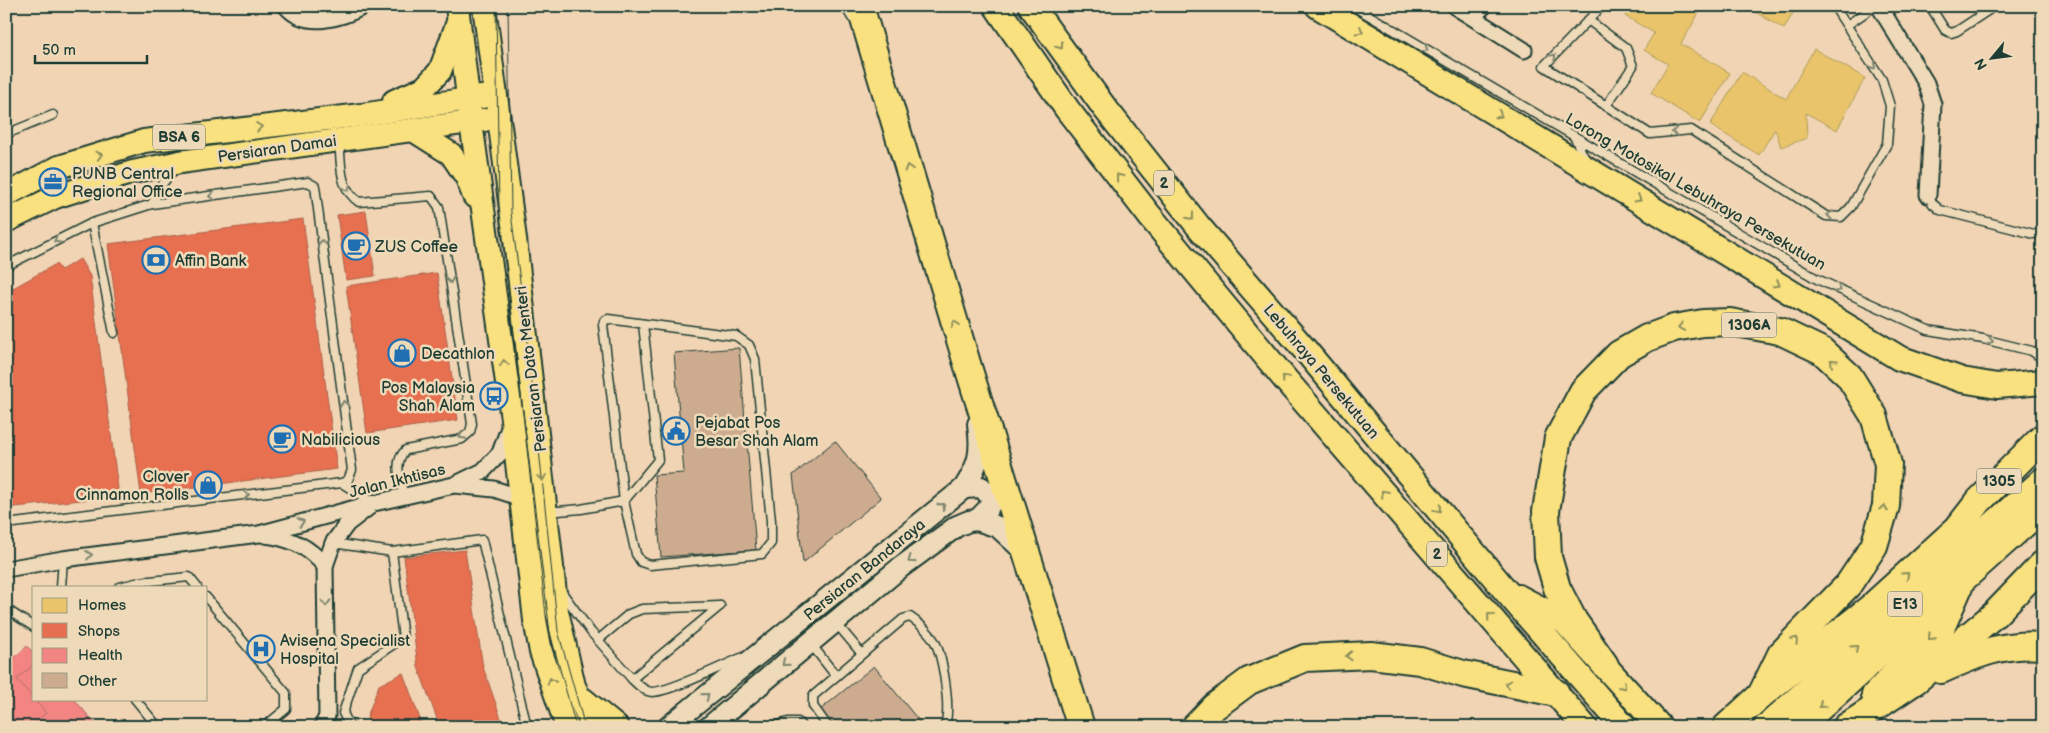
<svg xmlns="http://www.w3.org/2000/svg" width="2049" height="733" font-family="'Balsamiq Sans',sans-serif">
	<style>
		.homes { fill: #e9c46a; stroke: #ac9c5a }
		.shops { fill: #e76f51; stroke: #ab6048 }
		.health { fill: #f28482; stroke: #b36f6b }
		.building { fill: #ccab8f; stroke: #1f3d34 }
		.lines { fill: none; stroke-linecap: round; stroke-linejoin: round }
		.service-casing { stroke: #1f3d34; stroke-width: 11 }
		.minor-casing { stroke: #1f3d34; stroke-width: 19 }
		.secondary-casing { stroke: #1f3d34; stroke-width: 24 }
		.primary-casing { stroke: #1f3d34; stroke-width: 26 }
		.trunk-casing { stroke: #1f3d34; stroke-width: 28 }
		.motorway-casing { stroke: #1f3d34; stroke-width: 30 }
		.service { stroke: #eedab8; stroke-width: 8 }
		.minor { stroke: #eedab8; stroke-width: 15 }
		.secondary { stroke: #eedab8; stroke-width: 20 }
		.primary { stroke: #fae180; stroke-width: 22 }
		.trunk { stroke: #fae180; stroke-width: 24 }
		.motorway { stroke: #fae180; stroke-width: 26 }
		.tram { stroke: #1f3d34; stroke-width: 1 }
		.oneway { stroke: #8c8f5a }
		.oneway2 { stroke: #7c846f }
		.labels { text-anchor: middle; stroke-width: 5; stroke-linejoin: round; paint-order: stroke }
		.shield { fill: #eedab8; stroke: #5d6c5c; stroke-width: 1 }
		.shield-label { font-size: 15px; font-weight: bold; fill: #1f3d34 }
		.street-label { font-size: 16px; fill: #1f3d34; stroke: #eedab8 }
		.poi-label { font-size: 16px; fill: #1f3d34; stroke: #eedab8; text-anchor: start }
	</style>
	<rect width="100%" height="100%" fill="#f1d4b3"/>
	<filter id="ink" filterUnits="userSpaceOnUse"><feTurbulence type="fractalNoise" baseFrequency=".02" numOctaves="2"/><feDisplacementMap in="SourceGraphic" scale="10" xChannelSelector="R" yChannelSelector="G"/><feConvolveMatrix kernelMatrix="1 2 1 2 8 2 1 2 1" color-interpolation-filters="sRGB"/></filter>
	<g filter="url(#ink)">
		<g class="homes">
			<polygon points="1631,6 1703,6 1681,44 1730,73 1700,123 1651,93 1668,64 1644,50 1654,33 1625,16"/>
			<polygon points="1745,6 1797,6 1784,29"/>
			<polygon points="1814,49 1865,78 1837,130 1806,113 1807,138 1781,147 1775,129 1759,155 1710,125 1742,72 1786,99"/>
			<polygon points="304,240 314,304 138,330 128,265"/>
			<polygon points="53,274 94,337 6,395 6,305"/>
			<polygon points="308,410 316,469 143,493 136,434"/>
		</g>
		<g class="shops">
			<polygon points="366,211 375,276 346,280 337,215"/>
			<polygon points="303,219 337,469 141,494 108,244"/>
			<polygon points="80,259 90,276 119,496 6,508 6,292 56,264 61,270"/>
			<polygon points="437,273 458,420 367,433 346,286"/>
			<polygon points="465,550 483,667 504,727 440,727 418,667 404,557"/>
			<polygon points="403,673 423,727 371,727 367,717 379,685"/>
		</g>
		<g class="health">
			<polygon points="27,646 34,653 34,699 74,699 98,727 6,727 6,649 14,658"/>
			<polygon points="34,664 34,699 17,679"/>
			<polygon points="34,699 74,699 90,718 80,727 30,727 46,713"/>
			<polygon points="6,710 20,727 6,727"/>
			<polygon points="90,718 98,727 82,727 81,726"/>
		</g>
		<g class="building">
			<polygon points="739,348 756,550 661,557 654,475 684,473 674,353"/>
			<polygon points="835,441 881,498 803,563 793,475"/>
			<polygon points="874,666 924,727 834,727 820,710"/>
		</g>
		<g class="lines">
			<g class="service-casing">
				<g id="service">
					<polyline points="845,6 852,18"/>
					<polyline points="1353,6 1817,279 1928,330 1983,339 2032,351 2043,359"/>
					<polyline points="1602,6 1544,66 1650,134 1691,130 1826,216 1841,217 1851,207 1887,144 1890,106 1882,80 1834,6"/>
					<polyline points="1930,6 1945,30 1951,33 1957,31 1995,6"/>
					<polyline points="1588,20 1626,48 1633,66 1606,106"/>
					<polyline points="1847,25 1875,6"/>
					<polyline points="6,134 53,115"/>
					<polyline points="1574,136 1585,159"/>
					<path d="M 339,142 C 342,166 338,187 359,202 L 431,196 L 439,207 L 472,424 L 470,432 L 462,439 L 406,450 C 392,462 401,481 404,497"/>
					<polyline points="1928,195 1933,204 1940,210 2034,234"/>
					<polyline points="152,204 163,183 174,169"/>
					<polyline points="92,223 114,333"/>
					<polyline points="6,266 92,223 152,204 308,182 315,186 352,470 348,480 342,483 6,524"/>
					<polygon points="608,319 736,336 749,345 755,359 771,521 771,543 762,554 650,565 641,562 636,554 624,501 603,325 604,321"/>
					<polyline points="342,483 372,502"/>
					<polyline points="547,512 581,509 624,501 658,460 643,324"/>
					<polyline points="333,543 392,552 482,540 527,727"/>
					<polyline points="61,587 63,559"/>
					<polyline points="119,587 140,582 189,577 197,587"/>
					<path d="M 561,591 L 591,632 L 632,679 C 637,684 645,692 652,692 C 669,692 722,666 741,658"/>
					<polyline points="206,597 286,693 286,709 264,727"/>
					<polyline points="6,609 34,627"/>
					<polyline points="836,623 862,654"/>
					<polyline points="598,640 629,614 642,609 720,606"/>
					<polyline points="811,644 836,676"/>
					<polyline points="632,679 720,606"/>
					<polyline points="135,699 158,727"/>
					<polyline points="350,727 343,713 358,668 403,638 392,552"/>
					<polyline points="772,727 788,722 798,722 802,727"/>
					<path d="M 828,727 L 813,706 L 813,696 L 903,619 L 910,617 C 919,623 930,633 935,642 C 943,658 952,712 944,727"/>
				</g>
			</g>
			<g class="minor-casing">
				<g id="minor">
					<path d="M 286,6 C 305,29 341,19 364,6"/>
					<polyline points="1454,6 1524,50"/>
					<polyline points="1879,6 1926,83 1933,104 1928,195"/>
					<polyline points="1473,17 1484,6"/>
					<polyline points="455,485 494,489 521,498"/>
					<path d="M 265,535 C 291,538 309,547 325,566"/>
					<polyline points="6,569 63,559 259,534 374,503 454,485 483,471 500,453 510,425"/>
					<polyline points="322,727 327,716 325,566 333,543 347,524 369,507"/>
				</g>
			</g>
			<g class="secondary-casing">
				<g id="secondary">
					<path d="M 964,488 L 981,487 C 998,500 990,508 977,520"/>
					<path d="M 668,727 L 964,488 C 979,464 982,453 978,424"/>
					<polyline points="709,727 901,567 957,526 969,521 977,520 998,527 1024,551"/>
				</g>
			</g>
			<g class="primary-casing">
				<g id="primary">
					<polyline points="457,6 471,122 512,419 535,620 541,652 567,727"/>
					<polyline points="484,6 515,239 557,611 574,686 593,727"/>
					<polyline points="394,101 424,88 440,71 458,22"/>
					<polyline points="413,130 451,154 467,178 474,196"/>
					<polyline points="6,195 59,167 144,141 361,115 482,97"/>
					<polyline points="6,221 55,197 133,172 180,162 484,120"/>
					<polyline points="583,699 617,727"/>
				</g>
			</g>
			<g class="trunk-casing">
				<g id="trunk">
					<polyline points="996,6 1067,109 1149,215 1285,379 1585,727"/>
					<polyline points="1031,6 1104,107 1199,227 1306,351 1505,590 1624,727"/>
					<polyline points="1318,6 1899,358 1962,380 1997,386 2043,382"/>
					<polyline points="1518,597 1564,621 1660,727"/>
				</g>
			</g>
			<g class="motorway-casing">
				<g id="motorway">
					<polyline points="860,6 969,370 1081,727"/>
					<polyline points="1605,665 1574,621 1557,588 1548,557 1546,511 1558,438 1583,391 1619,354 1647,338 1674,328 1703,323 1730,322 1780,331 1822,351 1849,376 1874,416 1888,464 1886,506 1874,546 1848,585 1781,654 1761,695"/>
					<path d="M 1941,670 C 1977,654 2002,643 2043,646"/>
					<polyline points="1875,695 1942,626 1959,587"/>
					<polyline points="1195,727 1214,707 1249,681 1305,658 1371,655 1420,661 1463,674 1556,693"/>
					<polyline points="1726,727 1761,695 1869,609 1958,528 1979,501 2043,437"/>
					<polyline points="1767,727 2043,481"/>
					<polyline points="1798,727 2043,507"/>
					<polyline points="1846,727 1915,681 1995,614 2043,564"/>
				</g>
			</g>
			<use href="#service" class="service"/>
			<use href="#minor" class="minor"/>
			<use href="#secondary" class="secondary"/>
			<use href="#primary" class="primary"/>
			<use href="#trunk" class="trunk"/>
			<use href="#motorway" class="motorway"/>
			<g class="tram">
				<polyline points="496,6 499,213 550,633 576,727"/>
				<polyline points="508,6 511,213 527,335 558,631 585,727"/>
			</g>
		</g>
		<defs><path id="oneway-chevron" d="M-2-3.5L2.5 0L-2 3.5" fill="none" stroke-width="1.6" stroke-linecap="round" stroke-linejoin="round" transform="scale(1.25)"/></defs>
		<g class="oneway">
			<use href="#oneway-chevron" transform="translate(1360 31) rotate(31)"/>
			<use href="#oneway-chevron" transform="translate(1060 46) rotate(54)"/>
			<use href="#oneway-chevron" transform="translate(1499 115) rotate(31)"/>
			<use href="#oneway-chevron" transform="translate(259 127) rotate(-7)"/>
			<use href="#oneway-chevron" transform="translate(99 155) rotate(-17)"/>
			<use href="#oneway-chevron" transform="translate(908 168) rotate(-107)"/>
			<use href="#oneway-chevron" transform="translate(1119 177) rotate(-128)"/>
			<use href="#oneway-chevron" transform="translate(1638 199) rotate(31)"/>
			<use href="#oneway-chevron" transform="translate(1191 217) rotate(52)"/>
			<use href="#oneway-chevron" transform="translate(1777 284) rotate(31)"/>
			<use href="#oneway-chevron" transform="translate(955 324) rotate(-107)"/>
			<use href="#oneway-chevron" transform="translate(1681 327) rotate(169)"/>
			<use href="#oneway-chevron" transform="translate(1833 362) rotate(-138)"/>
			<use href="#oneway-chevron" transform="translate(504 363) rotate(-98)"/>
			<use href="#oneway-chevron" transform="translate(1285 378) rotate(-131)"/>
			<use href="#oneway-chevron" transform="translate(542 478) rotate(83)"/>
			<use href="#oneway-chevron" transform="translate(1384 493) rotate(-131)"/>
			<use href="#oneway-chevron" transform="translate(1884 508) rotate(-79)"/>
			<use href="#oneway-chevron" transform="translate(1438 509) rotate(50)"/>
			<use href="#oneway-chevron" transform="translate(1906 575) rotate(-42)"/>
			<use href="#oneway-chevron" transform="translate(1490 616) rotate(-131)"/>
			<use href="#oneway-chevron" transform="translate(1931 637) rotate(134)"/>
			<use href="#oneway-chevron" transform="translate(1795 640) rotate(-46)"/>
			<use href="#oneway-chevron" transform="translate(1855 648) rotate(-42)"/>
			<use href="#oneway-chevron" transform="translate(1349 656) rotate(177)"/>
			<use href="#oneway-chevron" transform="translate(551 681) rotate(-109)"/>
			<use href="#oneway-chevron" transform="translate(1508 684) rotate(-169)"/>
			<use href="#oneway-chevron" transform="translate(1623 686) rotate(48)"/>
			<use href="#oneway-chevron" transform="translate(1822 705) rotate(138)"/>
		</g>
		<g class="oneway2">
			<use href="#oneway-chevron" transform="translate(1425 49) rotate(30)"/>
			<use href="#oneway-chevron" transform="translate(1553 57) rotate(-46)"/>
			<use href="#oneway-chevron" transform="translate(1873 66) rotate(57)"/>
			<use href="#oneway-chevron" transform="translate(1675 132) rotate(173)"/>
			<use href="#oneway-chevron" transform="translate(347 188) rotate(67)"/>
			<use href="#oneway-chevron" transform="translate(212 196) rotate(172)"/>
			<use href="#oneway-chevron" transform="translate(1830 215) rotate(-169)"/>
			<use href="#oneway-chevron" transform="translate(57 240) rotate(153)"/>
			<use href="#oneway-chevron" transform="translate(322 243) rotate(-98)"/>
			<use href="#oneway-chevron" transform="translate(450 280) rotate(81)"/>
			<use href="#oneway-chevron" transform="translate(1838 289) rotate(26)"/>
			<use href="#oneway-chevron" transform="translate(1990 341) rotate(13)"/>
			<use href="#oneway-chevron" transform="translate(344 404) rotate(-98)"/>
			<use href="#oneway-chevron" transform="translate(462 436) rotate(153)"/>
			<use href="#oneway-chevron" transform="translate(246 495) rotate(-7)"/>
			<use href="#oneway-chevron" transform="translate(942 506) rotate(-39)"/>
			<use href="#oneway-chevron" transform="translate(301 522) rotate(-15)"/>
			<use href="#oneway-chevron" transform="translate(89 555) rotate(-7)"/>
			<use href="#oneway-chevron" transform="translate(911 560) rotate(144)"/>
			<use href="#oneway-chevron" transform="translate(326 603) rotate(89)"/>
			<use href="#oneway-chevron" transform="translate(785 663) rotate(140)"/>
			<use href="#oneway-chevron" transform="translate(706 696) rotate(-39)"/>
		</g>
	</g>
	<defs>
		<g id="office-ring" transform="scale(1.4375)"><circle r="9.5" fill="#eedab8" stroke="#1f6fb2" stroke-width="1.5"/><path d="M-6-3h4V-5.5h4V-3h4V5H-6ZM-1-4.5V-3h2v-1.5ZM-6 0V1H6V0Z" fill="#1f6fb2"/></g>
		<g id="cafe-ring" transform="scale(1.4375)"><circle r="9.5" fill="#eedab8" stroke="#1f6fb2" stroke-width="1.5"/><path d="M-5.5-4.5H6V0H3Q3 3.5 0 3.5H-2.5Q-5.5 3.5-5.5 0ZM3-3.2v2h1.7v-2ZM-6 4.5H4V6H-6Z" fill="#1f6fb2"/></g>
		<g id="bank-ring" transform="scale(1.4375)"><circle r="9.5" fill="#eedab8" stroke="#1f6fb2" stroke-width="1.5"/><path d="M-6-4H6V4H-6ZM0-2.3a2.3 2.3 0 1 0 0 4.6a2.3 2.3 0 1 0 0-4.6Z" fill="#1f6fb2"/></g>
		<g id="shop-ring" transform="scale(1.4375)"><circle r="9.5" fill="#eedab8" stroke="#1f6fb2" stroke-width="1.5"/><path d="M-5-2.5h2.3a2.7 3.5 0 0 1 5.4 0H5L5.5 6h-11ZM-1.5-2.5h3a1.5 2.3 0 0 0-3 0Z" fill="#1f6fb2"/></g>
		<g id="bus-ring" transform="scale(1.4375)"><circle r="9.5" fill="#eedab8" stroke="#1f6fb2" stroke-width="1.5"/><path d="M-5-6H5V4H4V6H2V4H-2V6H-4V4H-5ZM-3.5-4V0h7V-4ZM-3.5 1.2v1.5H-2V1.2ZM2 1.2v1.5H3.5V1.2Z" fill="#1f6fb2"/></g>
		<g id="civic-ring" transform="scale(1.4375)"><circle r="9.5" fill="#eedab8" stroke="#1f6fb2" stroke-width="1.5"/><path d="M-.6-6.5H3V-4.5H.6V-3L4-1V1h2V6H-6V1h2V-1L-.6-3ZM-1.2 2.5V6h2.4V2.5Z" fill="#1f6fb2"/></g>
		<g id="hospital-ring" transform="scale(1.4375)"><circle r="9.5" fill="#eedab8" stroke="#1f6fb2" stroke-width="1.5"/><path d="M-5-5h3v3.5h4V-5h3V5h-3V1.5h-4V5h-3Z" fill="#1f6fb2"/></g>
	</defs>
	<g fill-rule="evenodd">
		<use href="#office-ring" x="53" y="182"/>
		<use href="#cafe-ring" x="356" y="246"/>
		<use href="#bank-ring" x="156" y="260"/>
		<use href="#shop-ring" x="402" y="353"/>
		<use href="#bus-ring" x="494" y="396"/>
		<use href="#civic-ring" x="676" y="431"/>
		<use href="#cafe-ring" x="282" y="439"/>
		<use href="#shop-ring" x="208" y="485"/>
		<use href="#hospital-ring" x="261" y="649"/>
	</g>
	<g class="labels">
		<g class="shield">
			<rect x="153" y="124.5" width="52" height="25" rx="4"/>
			<rect x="1154" y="170.5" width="20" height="25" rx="4"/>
			<rect x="1721.5" y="312.5" width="55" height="25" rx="4"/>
			<rect x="1976.5" y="468.5" width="45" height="25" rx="4"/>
			<rect x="1427" y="541.5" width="20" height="25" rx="4"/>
			<rect x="1887.5" y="591.5" width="35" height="25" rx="4"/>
		</g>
		<g class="shield-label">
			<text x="179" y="142">BSA 6</text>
			<text x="1164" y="188">2</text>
			<text x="1749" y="330">1306A</text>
			<text x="1999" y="486">1305</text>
			<text x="1437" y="559">2</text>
			<text x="1905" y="609">E13</text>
		</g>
		<g class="street-label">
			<text transform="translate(277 148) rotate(-8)" y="6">Persiaran Damai</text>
			<text transform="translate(1696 191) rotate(30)" y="6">Lorong Motosikal Lebuhraya Persekutuan</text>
			<text transform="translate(530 369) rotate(-97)" y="6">Persiaran Dato Menteri</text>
			<text transform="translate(1322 371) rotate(50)" y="6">Lebuhraya Persekutuan</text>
			<text transform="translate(397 480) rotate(-14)" y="6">Jalan Ikhtisas</text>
			<text transform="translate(864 569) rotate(-39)" y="6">Persiaran Bandaraya</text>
		</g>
		<g class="poi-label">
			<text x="72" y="179">PUNB Central<tspan x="72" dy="18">Regional Office</tspan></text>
			<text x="375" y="252">ZUS Coffee</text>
			<text x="175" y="266">Affin Bank</text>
			<text x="421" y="359">Decathlon</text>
			<text x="475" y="393" text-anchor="end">Pos Malaysia<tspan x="475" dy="18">Shah Alam</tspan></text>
			<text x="695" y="428">Pejabat Pos<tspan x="695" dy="18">Besar Shah Alam</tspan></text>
			<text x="301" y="445">Nabilicious</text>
			<text x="189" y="482" text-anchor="end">Clover<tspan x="189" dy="18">Cinnamon Rolls</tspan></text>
			<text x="280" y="646">Avisena Specialist<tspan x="280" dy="18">Hospital</tspan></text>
		</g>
	</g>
	<rect width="2049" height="733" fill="none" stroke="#eedab8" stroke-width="25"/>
	<rect x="12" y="12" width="2024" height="708" fill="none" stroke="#1f3d34" stroke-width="2" filter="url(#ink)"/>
	<rect x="32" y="586" width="175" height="115" fill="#eedab8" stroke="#9b9b83"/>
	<rect x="42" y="598" width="25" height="15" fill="#e9c46a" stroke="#9b9b83"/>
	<text x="78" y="610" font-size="15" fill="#1f3d34">Homes</text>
	<rect x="42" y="623" width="25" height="15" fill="#e76f51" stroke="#9b9b83"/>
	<text x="78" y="636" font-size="15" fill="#1f3d34">Shops</text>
	<rect x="42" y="648" width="25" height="15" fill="#f28482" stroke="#9b9b83"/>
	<text x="78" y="660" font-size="15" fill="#1f3d34">Health</text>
	<rect x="42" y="673" width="25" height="15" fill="#ccab8f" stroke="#9b9b83"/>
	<text x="78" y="686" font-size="15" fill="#1f3d34">Other</text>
	<g transform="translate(1992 58) rotate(241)" stroke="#eedab8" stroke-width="4" paint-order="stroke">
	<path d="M0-4L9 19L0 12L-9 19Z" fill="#1f3d34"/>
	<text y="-8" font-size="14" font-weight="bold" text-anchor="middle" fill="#1f3d34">N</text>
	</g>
	<path d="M35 55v8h112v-8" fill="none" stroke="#1f3d34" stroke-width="2.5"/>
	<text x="42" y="55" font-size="15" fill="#1f3d34" stroke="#eedab8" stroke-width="4" paint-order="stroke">50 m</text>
</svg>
